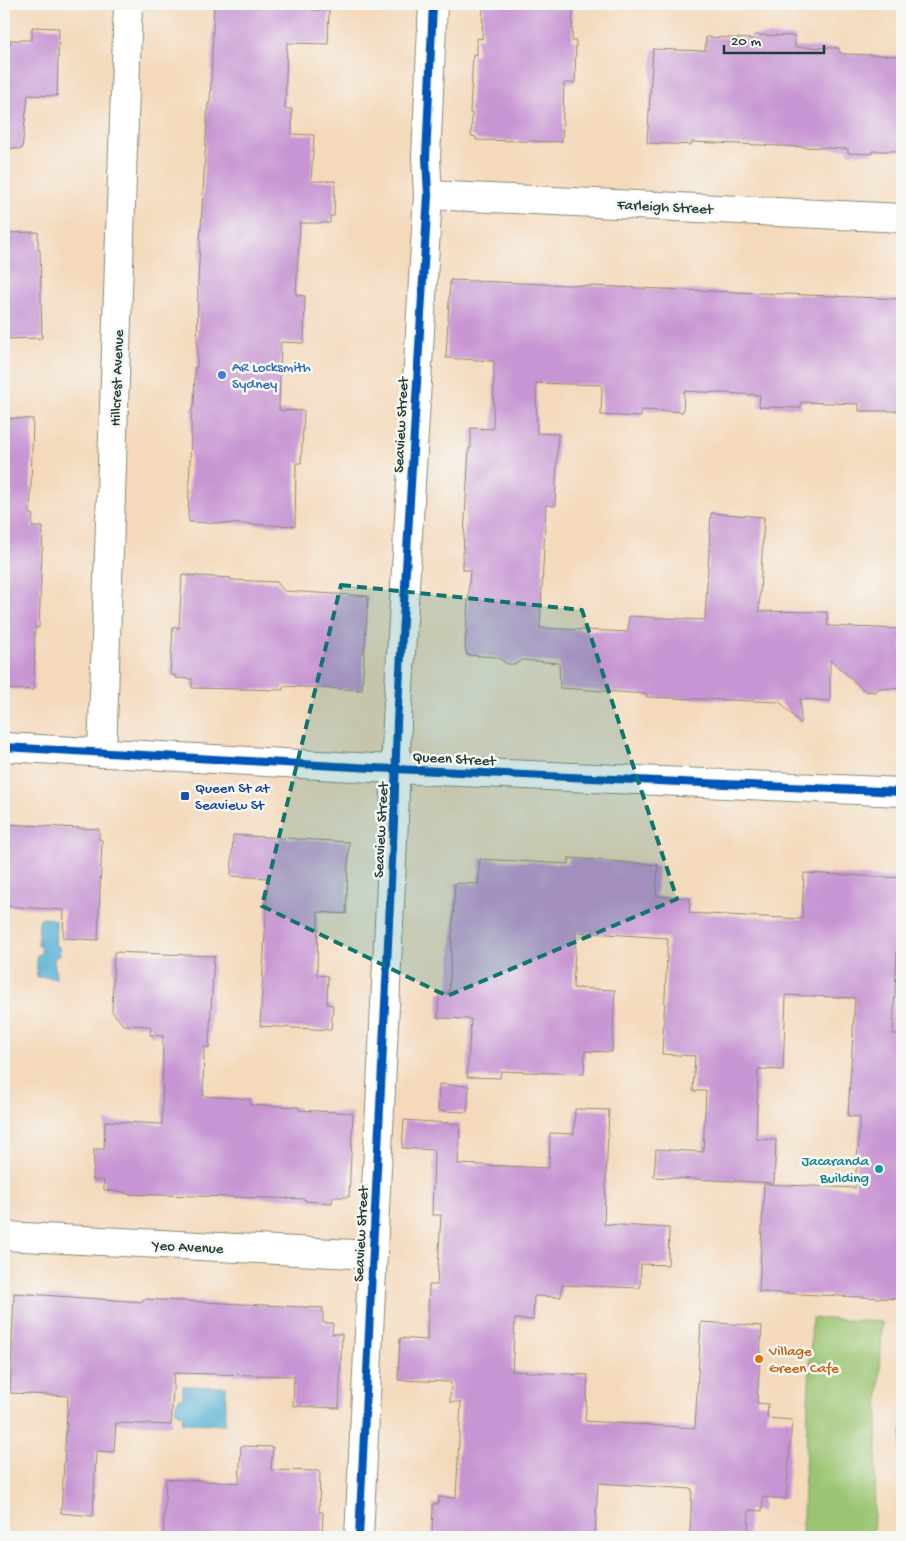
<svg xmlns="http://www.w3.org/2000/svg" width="906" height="1541" font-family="'Gochi Hand',sans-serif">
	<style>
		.green { fill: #9bc572; stroke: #5d8153 }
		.water { fill: #5bb2d7; stroke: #3d7886 }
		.building { fill: #c795d3 }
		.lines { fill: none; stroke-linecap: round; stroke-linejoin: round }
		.street-casing { stroke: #8a8b78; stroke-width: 30 }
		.street { stroke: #fff; stroke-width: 28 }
		.cycleway-casing { stroke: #f6f6f2; stroke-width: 11 }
		.cycleway { stroke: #0057b8; stroke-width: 8 }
		.marked { fill: #0f766e; fill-opacity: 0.2; stroke: #0f766e; stroke-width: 4; stroke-dasharray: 10 6; stroke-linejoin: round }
		.shop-dot { fill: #3f7fe0; stroke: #f6f6f2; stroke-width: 2 }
		.transit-dot { fill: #1a4fb4; stroke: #f6f6f2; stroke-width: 2 }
		.culture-dot { fill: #0f9aa8; stroke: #f6f6f2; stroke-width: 2 }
		.food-dot { fill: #e8710a; stroke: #f6f6f2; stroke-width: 2 }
		.labels { text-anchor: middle; stroke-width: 5; stroke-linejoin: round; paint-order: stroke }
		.street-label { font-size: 15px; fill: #1f3d34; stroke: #f6f6f2 }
		.shop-label { font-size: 15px; fill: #366cbe; stroke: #f6f6f2; text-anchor: start }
		.transit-label { font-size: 15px; fill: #164399; stroke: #f6f6f2; text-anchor: start }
		.culture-label { font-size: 15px; fill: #0d838f; stroke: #f6f6f2; text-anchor: end }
		.food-label { font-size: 15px; fill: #c56008; stroke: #f6f6f2; text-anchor: start }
	</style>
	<rect width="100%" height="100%" fill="#f6f6f2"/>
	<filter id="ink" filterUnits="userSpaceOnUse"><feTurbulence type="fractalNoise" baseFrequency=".02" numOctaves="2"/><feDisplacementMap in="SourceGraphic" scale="10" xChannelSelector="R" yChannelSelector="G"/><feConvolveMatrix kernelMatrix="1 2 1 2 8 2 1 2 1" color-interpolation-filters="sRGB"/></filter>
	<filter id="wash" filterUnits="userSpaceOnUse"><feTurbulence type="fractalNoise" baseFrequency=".0096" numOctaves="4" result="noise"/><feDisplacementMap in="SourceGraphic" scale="20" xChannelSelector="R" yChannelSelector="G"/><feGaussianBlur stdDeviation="1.12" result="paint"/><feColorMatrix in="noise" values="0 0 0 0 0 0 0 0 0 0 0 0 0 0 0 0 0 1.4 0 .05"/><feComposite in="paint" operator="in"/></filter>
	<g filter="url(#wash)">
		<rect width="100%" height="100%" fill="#f4d9bb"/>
		<g class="green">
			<polygon points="812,1318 882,1322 873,1537 802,1537"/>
			<polygon points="902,1429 902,1537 897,1537"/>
		</g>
		<g class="water">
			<polygon points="42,918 52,919 56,922 55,945 59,947 60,955 54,958 56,978 37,977 37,955 41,954 41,947 38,945 39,922"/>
			<polygon points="183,1386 226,1387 225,1424 182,1423 183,1415 176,1412 175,1407 179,1398 183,1398"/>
		</g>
		<g id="blocks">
			<g class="building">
				<polygon points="225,4 312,4 312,10 329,11 328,44 287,43 285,109 292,109 292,134 314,135 311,181 335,181 334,216 330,216 330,223 300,223 296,295 305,296 304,343 281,342 279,410 304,411 301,463 296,463 295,526 189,522 188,517 192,407 194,407 195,367 197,367 198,280 208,103 210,103 214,5 225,6"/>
				<polygon points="483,4 573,4 572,41 576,41 575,83 564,83 562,142 476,140 476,137 471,136 472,113 470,113 473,54 477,55 477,38 482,39"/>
				<polygon points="32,27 59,28 57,96 28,95 22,149 4,148 4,49 10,45 10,40 32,40"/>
				<polygon points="754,35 795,36 795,47 839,48 839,52 845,54 902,56 902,151 872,151 872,154 848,153 848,149 692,142 691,145 647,143 653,49 705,51 706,37 754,39"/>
				<polygon points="38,232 38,250 40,250 42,338 4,339 4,233"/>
				<polygon points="450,280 902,299 902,411 859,411 859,404 801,402 801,408 759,407 760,395 684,391 683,412 641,410 641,417 601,415 602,385 536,383 537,433 558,434 555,506 546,505 540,628 628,632 629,616 705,620 711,513 764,517 759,611 827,612 828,626 902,629 902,689 880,688 874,692 865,691 830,660 830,701 800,699 801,724 780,702 646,697 647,694 560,688 559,663 522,660 516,664 507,664 497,657 467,655 465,647 470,570 463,570 463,554 469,448 471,448 471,428 493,429 494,361 446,358"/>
				<polygon points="4,418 33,419 30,514 33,514 32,527 43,527 39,628 35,627 34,690 4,689"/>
				<polygon points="182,575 231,578 231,580 277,582 284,591 368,596 362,690 283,686 283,690 192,688 192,679 175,678 175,675 170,675 173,627 179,628"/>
				<polygon points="4,824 99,829 99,839 102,840 98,940 63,938 64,910 4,906"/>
				<polygon points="233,835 349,842 346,914 318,912 317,975 328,976 327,1004 333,1005 331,1030 260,1026 268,878 231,876"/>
				<polygon points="569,858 658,865 656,896 690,898 689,913 802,919 804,873 902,878 902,929 898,929 893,1034 902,1034 902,1299 759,1292 764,1184 855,1188 860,1117 848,1116 855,998 786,995 783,1070 758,1069 756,1139 776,1140 774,1183 654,1177 656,1149 703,1152 706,1091 693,1091 695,1056 662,1054 668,938 576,932 573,988 615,990 612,1052 585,1051 584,1074 501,1071 500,1078 467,1077 471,1019 438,1018 439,992 449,993 455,883 478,884 480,859 569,864"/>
				<polygon points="114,952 214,956 209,1047 204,1047 203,1096 250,1099 250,1105 299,1107 299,1110 353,1113 349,1197 333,1197 332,1203 305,1201 305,1199 125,1194 125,1192 104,1190 104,1180 93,1180 94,1149 104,1149 105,1121 162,1124 163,1036 150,1035 151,1026 123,1025 112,1011"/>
				<polygon points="439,1084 469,1086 467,1112 438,1111"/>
				<polygon points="575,1109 609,1110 604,1224 669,1228 668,1265 641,1264 640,1288 562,1285 561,1297 534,1296 533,1320 515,1319 512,1371 588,1375 585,1421 695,1428 701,1322 762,1326 757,1403 768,1404 767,1418 792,1420 786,1499 763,1497 762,1511 749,1510 748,1536 690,1533 692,1489 598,1483 595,1537 436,1537 437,1533 432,1533 433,1504 438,1504 439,1497 456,1498 461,1402 450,1402 451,1382 398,1380 400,1338 427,1340 429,1285 437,1285 441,1215 432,1215 434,1150 402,1148 404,1120 460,1124 458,1164 549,1168 550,1133 574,1134"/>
				<polygon points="14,1293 143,1302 143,1299 323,1308 323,1323 333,1323 332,1334 342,1334 339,1408 293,1406 294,1376 174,1373 171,1425 116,1423 114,1452 96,1451 93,1516 61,1513 68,1396 10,1393"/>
				<polygon points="241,1446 273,1447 271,1470 320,1471 319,1512 323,1512 322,1537 163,1537 166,1479 239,1483"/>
			</g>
		</g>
	</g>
	<g filter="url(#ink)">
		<use href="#blocks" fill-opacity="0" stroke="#8a8b78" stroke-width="1"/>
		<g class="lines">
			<g class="street-casing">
				<g id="street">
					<polyline points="428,195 902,218"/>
					<polyline points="4,747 372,768 902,792"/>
					<polyline points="102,753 128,4"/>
					<polyline points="4,1236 373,1255"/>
					<polyline points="359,1537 394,821 397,722 428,195 426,158 433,4"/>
				</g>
			</g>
			<use href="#street" class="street"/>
			<g class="cycleway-casing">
				<g id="cycleway">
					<polyline points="4,747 372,768 902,792"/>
					<polyline points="359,1537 394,821 397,722 428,195 426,158 433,4"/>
				</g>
			</g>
			<use href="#cycleway" class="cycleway"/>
		</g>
	</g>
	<path class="marked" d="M 341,585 L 582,610 L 677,899 L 447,996 L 262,906 Z"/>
	<circle class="shop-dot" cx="222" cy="375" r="5"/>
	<rect class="transit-dot" x="180" y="791" width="10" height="10" rx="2.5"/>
	<circle class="culture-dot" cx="879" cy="1169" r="5"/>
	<circle class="food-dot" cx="759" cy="1359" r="5"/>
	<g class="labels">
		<g class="street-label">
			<text transform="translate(665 206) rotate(3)" y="5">Farleigh Street</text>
			<text transform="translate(116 378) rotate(-88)" y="5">Hillcrest Avenue</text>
			<text transform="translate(400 425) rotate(-87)" y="5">Seaview Street</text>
			<text transform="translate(454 758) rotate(3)" y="5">Queen Street</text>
			<text transform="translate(380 830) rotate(-87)" y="5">Seaview Street</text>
			<text transform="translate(360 1234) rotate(-87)" y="5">Seaview Street</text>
			<text transform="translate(188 1246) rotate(3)" y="5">Yeo Avenue</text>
		</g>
		<g class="shop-label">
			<text x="232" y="371">AR Locksmith<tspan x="232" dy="17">Sydney</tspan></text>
		</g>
		<g class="transit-label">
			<text x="195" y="792">Queen St at<tspan x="195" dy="17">Seaview St</tspan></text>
		</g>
		<g class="culture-label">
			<text x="869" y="1165">Jacaranda<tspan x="869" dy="17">Building</tspan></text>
		</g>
		<g class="food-label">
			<text x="769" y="1355">Village<tspan x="769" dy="17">Green Cafe</tspan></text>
		</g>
	</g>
	<rect width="906" height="1541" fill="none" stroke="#f6f6f2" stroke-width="20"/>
	<path d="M724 45v8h100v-8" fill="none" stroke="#1f3d34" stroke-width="2.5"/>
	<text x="731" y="45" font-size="15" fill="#1f3d34" stroke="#f6f6f2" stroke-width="4" paint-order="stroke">20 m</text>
</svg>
